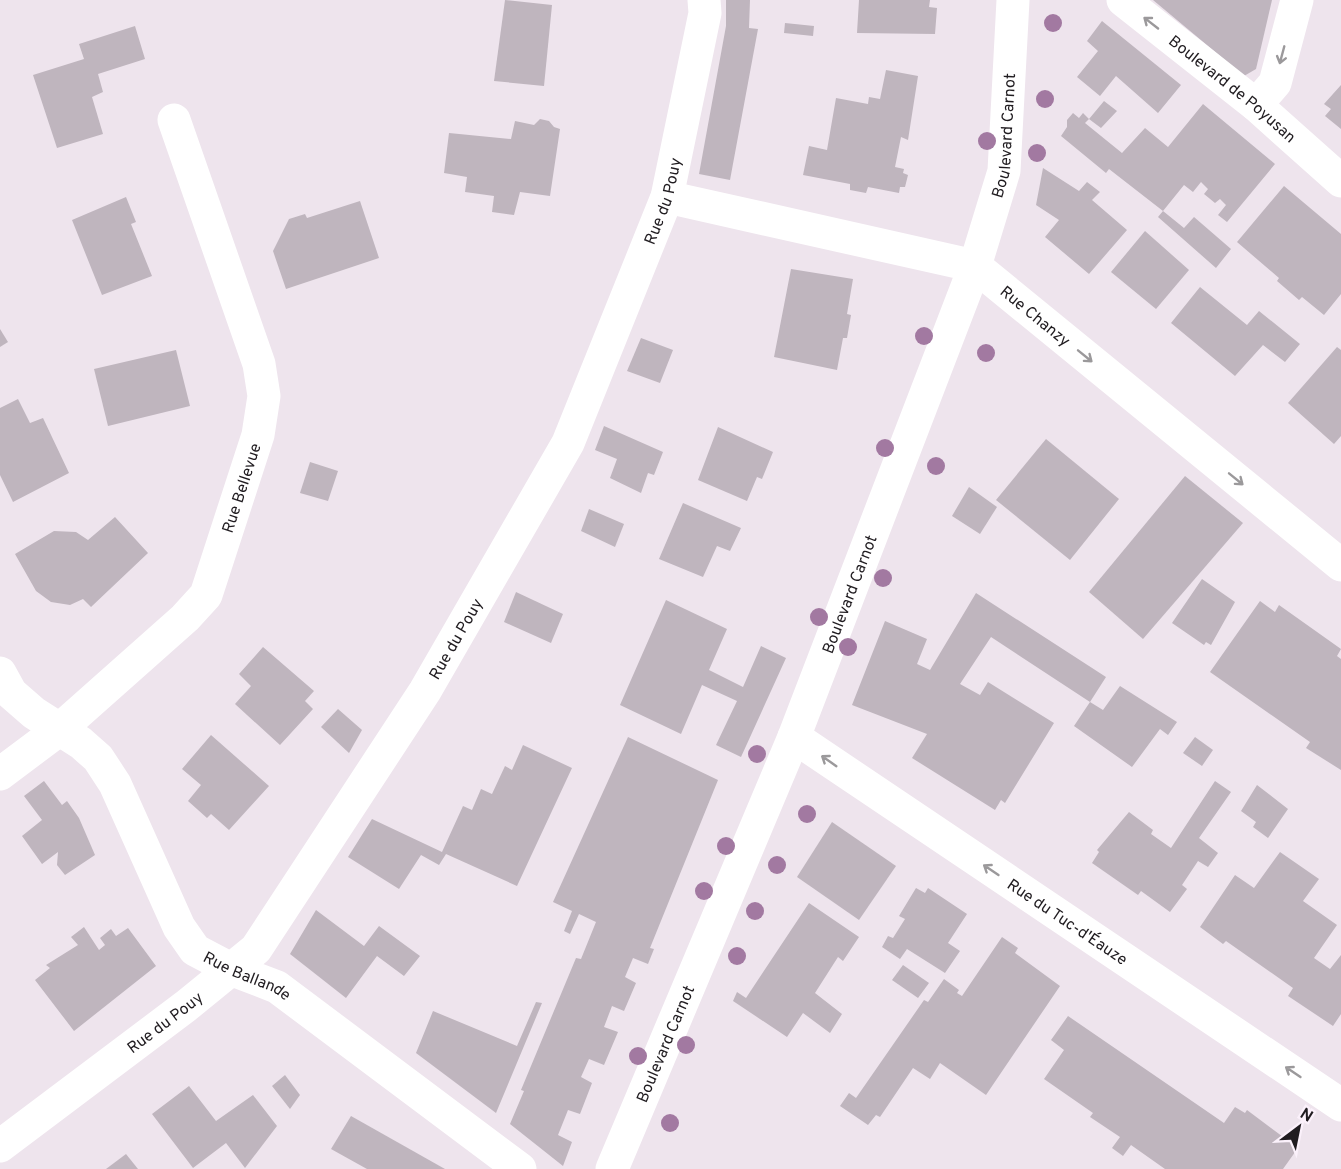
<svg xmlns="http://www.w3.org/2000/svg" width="1341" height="1169" font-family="Overpass,sans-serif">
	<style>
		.building { fill: #bfb5be }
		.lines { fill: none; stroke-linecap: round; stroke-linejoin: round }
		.street { stroke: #fff; stroke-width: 33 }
		.secondary { stroke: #fff; stroke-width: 33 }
		.tree { fill: #a279a1 }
		.oneway { stroke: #9b999b }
		.labels { text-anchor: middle; stroke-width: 4.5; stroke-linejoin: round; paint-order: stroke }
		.street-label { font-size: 16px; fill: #201c20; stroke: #fbf1fb }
	</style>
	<rect width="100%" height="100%" fill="#eee4ed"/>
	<g class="building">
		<polygon points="505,0 552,5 544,86 494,81"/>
		<polygon points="726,0 750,0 749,28 758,29 730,180 699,174 726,26"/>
		<polygon points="859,0 930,0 929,7 937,8 935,34 857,33"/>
		<polygon points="1153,0 1272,0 1256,69 1244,76"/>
		<polygon points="1102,21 1181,85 1158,113 1116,76 1100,96 1077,77 1098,51 1087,41"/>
		<polygon points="785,23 814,26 813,36 784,33"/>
		<polygon points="135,26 145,59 98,74 103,92 92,97 103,134 57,148 33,75 84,59 79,44"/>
		<polygon points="886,70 918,76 908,140 901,137 895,167 904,169 903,173 908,175 905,187 900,187 899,193 868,187 866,193 850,190 850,184 803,175 809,146 827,150 836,98 868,104 869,97 880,99"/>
		<polygon points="1341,85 1341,129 1325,116 1331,109 1324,104"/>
		<polygon points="1104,101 1117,111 1101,128 1089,119 1085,123 1122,153 1145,128 1168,147 1203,104 1275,164 1227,222 1218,215 1226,205 1220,199 1215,203 1204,194 1208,189 1201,182 1193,192 1184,185 1163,211 1109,169 1106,173 1061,136 1067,127 1067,120 1073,113 1079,118 1083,113 1089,119"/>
		<polygon points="540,119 549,121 554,127 560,129 550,196 520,192 514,215 492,212 494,196 465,192 467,177 444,173 449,133 511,139 515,121 534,125"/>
		<polygon points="1043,168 1079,191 1087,182 1100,192 1092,200 1127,230 1089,274 1045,237 1059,220 1036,205"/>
		<polygon points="1284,186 1341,234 1341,294 1324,315 1302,297 1299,300 1277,281 1279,278 1237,242"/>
		<polygon points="126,197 136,222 131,224 152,276 102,295 72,220"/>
		<polygon points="360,201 379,258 286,289 273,251 289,219 305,214 307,218"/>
		<polygon points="1163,211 1184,228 1194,217 1231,249 1216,268 1158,217"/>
		<polygon points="1145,231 1189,270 1156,309 1111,272"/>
		<polygon points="791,269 853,279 847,314 851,315 847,338 843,338 837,370 774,357"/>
		<polygon points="1200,287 1247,325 1259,311 1300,344 1285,362 1263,345 1235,376 1171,323"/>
		<polygon points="0,329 8,342 0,347"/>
		<polygon points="641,338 673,350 660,383 627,371"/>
		<polygon points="1337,347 1341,350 1341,436 1334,444 1288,403"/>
		<polygon points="176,350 190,406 108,426 94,369"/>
		<polygon points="18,399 30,423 43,418 69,473 13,502 0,475 0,408"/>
		<polygon points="604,426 663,452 654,475 648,473 641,493 610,478 617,459 595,450"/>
		<polygon points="718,427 773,452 762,479 757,477 747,501 698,480"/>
		<polygon points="1046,439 1119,499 1070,560 996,500"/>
		<polygon points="310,462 338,471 328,501 300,493"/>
		<polygon points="1185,476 1243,523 1143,639 1089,592"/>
		<polygon points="969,487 997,507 980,534 952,516"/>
		<polygon points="683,503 741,528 730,551 717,546 703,577 659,559"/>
		<polygon points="589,509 624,524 615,547 581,531"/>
		<polygon points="115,517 148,553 91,607 83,599 70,605 51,602 36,591 15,554 54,531 76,532 88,540"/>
		<polygon points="1202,579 1235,602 1211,645 1206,642 1204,645 1172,623"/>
		<polygon points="516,592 563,614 551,643 504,622"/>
		<polygon points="976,593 1106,677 1090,702 991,637 960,684 980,695 988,682 1054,723 1005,803 1001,800 995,810 912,758 927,734 852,705 885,621 927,639 917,664 930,670"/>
		<polygon points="666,600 727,629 709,670 743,687 761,646 786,658 741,757 716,745 737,701 702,685 681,734 620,705"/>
		<polygon points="1260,601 1275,612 1279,605 1341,649 1337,656 1341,659 1341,770 1306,748 1310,742 1210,672"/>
		<polygon points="263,647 314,691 305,701 313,709 280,745 235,704 251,686 239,674"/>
		<polygon points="1120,686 1177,722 1168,735 1160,729 1132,767 1074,726 1090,702 1103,710"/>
		<polygon points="338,709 362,730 349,753 321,727"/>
		<polygon points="211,735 269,786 229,830 211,814 207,818 188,801 201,785 182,769"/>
		<polygon points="628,737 718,780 650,948 654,949 648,964 633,958 625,977 636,983 624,1011 612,1006 604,1027 618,1032 604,1065 589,1059 581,1077 592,1083 580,1114 568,1110 558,1135 572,1142 563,1166 510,1124 524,1091 521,1090 576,958 581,959 596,922 579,914 570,934 564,931 572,911 553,902"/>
		<polygon points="1195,737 1213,750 1202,766 1183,753"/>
		<polygon points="523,745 572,768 517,886 446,854 439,865 421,855 399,889 348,857 372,819 442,852 463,806 472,810 481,789 492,794 505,766 512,770"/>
		<polygon points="44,781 62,805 67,801 79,818 95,855 65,875 57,865 58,852 42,864 22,836 42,820 24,796"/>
		<polygon points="1215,781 1231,792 1199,838 1218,853 1208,867 1198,861 1182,885 1187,889 1170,912 1141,891 1138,895 1092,863 1099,852 1097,850 1129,812 1153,830 1151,834 1171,848"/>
		<polygon points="1257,785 1288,809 1268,838 1253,827 1256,822 1241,811"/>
		<polygon points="832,822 896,866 859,920 797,877"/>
		<polygon points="1280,852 1319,879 1303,901 1337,925 1314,958 1330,969 1341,955 1341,1014 1333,1026 1288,996 1293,988 1226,941 1223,944 1200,927 1235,875 1254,888"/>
		<polygon points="916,888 925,893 928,888 967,914 948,943 960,951 945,973 907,949 900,959 882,947 888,936 893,938 905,919 899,916"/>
		<polygon points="809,903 859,937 843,961 838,957 815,993 842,1014 830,1033 803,1013 787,1037 733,1001 737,992 746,998"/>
		<polygon points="316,910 364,946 379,926 420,956 404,976 377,956 346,998 290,954"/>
		<polygon points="84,927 99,950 105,945 100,938 111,929 116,936 128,928 156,966 74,1031 35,980 50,968 46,965 78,945 71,937"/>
		<polygon points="1002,937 1018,948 1015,953 1060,986 986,1095 940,1063 930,1079 913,1068 880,1117 876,1115 868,1125 840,1106 849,1093 856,1098 924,1000 928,1002 944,979 959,990 957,993 962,996"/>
		<polygon points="903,965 929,983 918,998 892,980"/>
		<polygon points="536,1002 542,1003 496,1113 416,1053 433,1011 517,1046"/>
		<polygon points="1068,1016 1224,1123 1235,1107 1245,1113 1247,1110 1298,1148 1283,1169 1165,1169 1131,1145 1123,1156 1112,1148 1120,1137 1090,1117 1093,1113 1044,1079 1064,1050 1051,1040"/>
		<polygon points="285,1075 300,1095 290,1109 272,1086"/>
		<polygon points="189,1086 216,1121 253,1095 277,1126 245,1168 226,1143 193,1168 152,1114"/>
		<polygon points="351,1116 445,1169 367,1169 331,1149"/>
		<polygon points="126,1154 138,1169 106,1169"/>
	</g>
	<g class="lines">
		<g class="street">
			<path id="s1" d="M 1123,0 L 1256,105 L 1341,181"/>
			<polyline points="1256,105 1275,83 1297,0"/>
			<path id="s2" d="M 667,197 L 975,266 L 1341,565"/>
			<path id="s3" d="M 0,673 L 11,693 L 34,713 L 81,743 L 98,758 L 115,784 L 179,927 L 195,950 L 233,970 L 277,987 L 520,1169"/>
			<path id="s4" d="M 794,737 L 1341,1105"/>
			<path id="s5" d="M 0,774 L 60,729 L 185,618 L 206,595 L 258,435 L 264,396 L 259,364 L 174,120"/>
			<path id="s6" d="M 0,1146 L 186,1006 L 256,949 L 425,691 L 568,443 L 667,197 L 705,13 L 704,0"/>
		</g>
		<path class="secondary" id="s7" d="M 612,1169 L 794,737 L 975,266 L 1004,171 L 1013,0"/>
	</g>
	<g class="tree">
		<circle cx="1053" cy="23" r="9"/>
		<circle cx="1045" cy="99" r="9"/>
		<circle cx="987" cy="141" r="9"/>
		<circle cx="1037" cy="153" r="9"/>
		<circle cx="924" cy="336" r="9"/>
		<circle cx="986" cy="353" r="9"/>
		<circle cx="885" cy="448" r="9"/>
		<circle cx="936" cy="466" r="9"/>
		<circle cx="883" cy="578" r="9"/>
		<circle cx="819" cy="617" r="9"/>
		<circle cx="848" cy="647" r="9"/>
		<circle cx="757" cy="754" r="9"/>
		<circle cx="807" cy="814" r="9"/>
		<circle cx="726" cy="846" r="9"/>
		<circle cx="777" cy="865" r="9"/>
		<circle cx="704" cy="891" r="9"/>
		<circle cx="755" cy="911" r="9"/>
		<circle cx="737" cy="956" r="9"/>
		<circle cx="686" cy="1045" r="9"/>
		<circle cx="638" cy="1056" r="9"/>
		<circle cx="670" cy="1123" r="9"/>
	</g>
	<defs><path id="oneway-shaft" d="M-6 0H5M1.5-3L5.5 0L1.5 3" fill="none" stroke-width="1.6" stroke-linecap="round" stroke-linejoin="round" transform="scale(1.5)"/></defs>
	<g class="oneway">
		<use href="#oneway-shaft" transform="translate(1151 23) rotate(-142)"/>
		<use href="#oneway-shaft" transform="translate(1282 55) rotate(105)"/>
		<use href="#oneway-shaft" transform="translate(1085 356) rotate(39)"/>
		<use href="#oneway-shaft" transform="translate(1236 479) rotate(39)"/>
		<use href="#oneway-shaft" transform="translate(829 761) rotate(-145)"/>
		<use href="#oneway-shaft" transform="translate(991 870) rotate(-146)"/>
		<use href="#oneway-shaft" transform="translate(1293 1072) rotate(-146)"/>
	</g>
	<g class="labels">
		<g class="street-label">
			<text dy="6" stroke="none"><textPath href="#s1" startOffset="141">Boulevard de Poyusan</textPath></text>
			<text dy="6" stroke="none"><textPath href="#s7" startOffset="1108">Boulevard Carnot</textPath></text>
			<text dy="6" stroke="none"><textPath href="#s6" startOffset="1178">Rue du Pouy</textPath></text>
			<text dy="6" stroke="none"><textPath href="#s2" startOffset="394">Rue Chanzy</textPath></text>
			<text dy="6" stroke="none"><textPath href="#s5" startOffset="386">Rue Bellevue</textPath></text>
			<text dy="6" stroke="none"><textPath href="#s7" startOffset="622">Boulevard Carnot</textPath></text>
			<text dy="6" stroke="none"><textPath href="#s6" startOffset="692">Rue du Pouy</textPath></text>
			<text dy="6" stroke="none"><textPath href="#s4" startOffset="330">Rue du Tuc-d'Éauze</textPath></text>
			<text dy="6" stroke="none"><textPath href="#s3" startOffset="406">Rue Ballande</textPath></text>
			<text dy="6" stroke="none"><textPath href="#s6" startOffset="206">Rue du Pouy</textPath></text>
			<text dy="6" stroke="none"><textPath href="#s7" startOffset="136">Boulevard Carnot</textPath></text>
		</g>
	</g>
	<g transform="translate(1299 1127) rotate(32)" stroke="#fbf1fb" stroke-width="4.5" paint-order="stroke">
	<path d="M0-4.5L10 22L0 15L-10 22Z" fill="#201c20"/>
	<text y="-9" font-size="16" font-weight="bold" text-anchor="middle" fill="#201c20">N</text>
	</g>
</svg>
